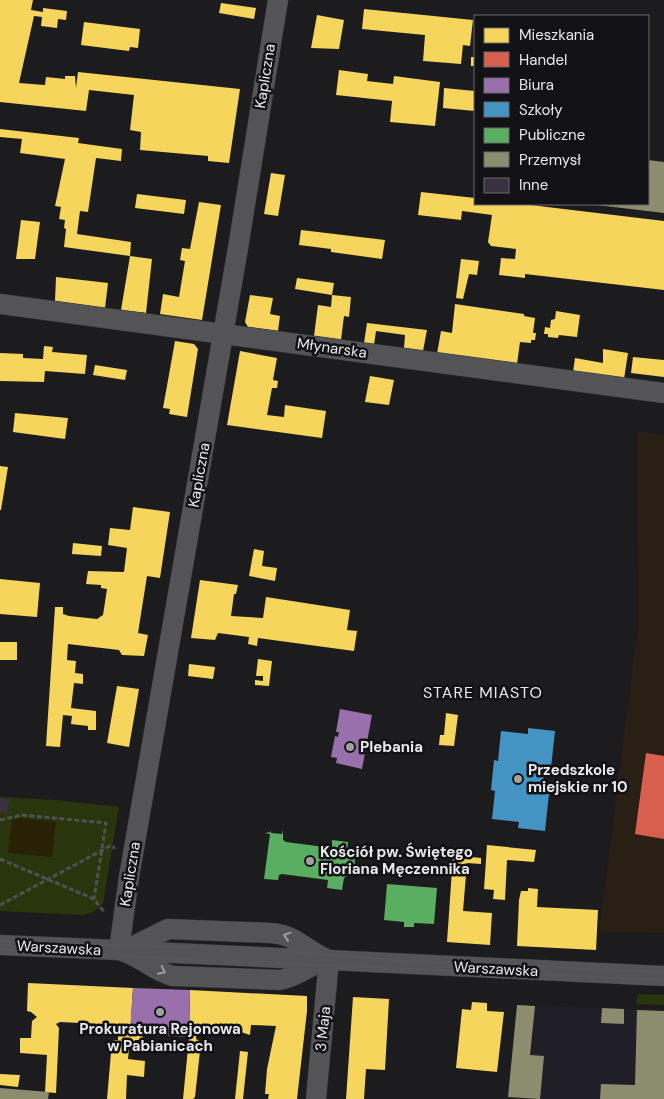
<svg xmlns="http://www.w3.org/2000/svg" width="664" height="1099" font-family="'DM Sans',sans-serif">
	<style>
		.commercial { fill: #2a1f14 }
		.built { fill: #201f28 }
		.green { fill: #28350d }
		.sand { fill: #282106 }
		.homes { fill: #f6d55c }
		.shops { fill: #d6604d }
		.offices { fill: #9970ab }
		.schools { fill: #4393c3 }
		.public { fill: #5aae61 }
		.industry { fill: #8c8c6e }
		.building { fill: #393141 }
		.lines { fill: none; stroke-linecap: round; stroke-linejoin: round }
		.minor-casing { stroke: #373739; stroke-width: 21 }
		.path { stroke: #505052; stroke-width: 3; stroke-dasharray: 5 2.5; stroke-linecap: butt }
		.minor { stroke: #545456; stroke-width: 20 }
		.tram { stroke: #585859; stroke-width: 1 }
		.oneway { stroke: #9e9ea0 }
		.poi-dot { fill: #a1a1a3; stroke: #121216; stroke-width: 2 }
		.labels { text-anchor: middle; stroke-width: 5; stroke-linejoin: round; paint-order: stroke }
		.street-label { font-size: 15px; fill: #e9e8eb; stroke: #121216 }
		.poi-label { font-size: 15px; font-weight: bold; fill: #e9e8eb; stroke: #121216; text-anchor: start }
		.neighbourhood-label { font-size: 16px; letter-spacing: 1px; fill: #e9e8eb; stroke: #121216 }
	</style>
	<rect width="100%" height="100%" fill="#1c1c1e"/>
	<polygon class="commercial" points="637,431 664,435 664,933 599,932 638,627"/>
	<polygon class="built" points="517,1005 664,1011 664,1099 508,1099"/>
	<g class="green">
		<polygon points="0,797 55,800 119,807 103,903 92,913 83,915 0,911"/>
		<polygon points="638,994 664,995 664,1005 636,1004"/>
	</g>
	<polygon class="sand" points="21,818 56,822 52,857 8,853 12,820"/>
	<g class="homes">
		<polygon points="0,0 33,0 31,10 43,12 43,8 67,11 66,20 58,19 57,28 41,26 42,17 34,16 19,83 45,85 46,77 65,79 65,76 75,76 76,88 78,72 240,89 229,163 208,161 208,156 140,150 141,132 130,130 134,95 89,90 86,111 0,102"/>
		<polygon points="221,3 256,8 254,19 219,13"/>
		<polygon points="364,9 473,20 470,46 463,45 461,64 423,61 425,35 362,29"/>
		<polygon points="317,15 344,20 339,49 311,48"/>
		<polygon points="84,22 140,29 138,48 130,47 129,51 81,45"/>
		<rect x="471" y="57" width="4" height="9"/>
		<polygon points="339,70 368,74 367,81 393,84 394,76 440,82 435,126 390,122 392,101 336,95"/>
		<polygon points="444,88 475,91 475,111 443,108"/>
		<polygon points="0,129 79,138 78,143 122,149 121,161 96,158 88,212 80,211 77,234 131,242 130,256 64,247 66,229 64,228 65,220 59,219 61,207 55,206 65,159 20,153 22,139 0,137"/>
		<polygon points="271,173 285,175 278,216 264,214"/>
		<polygon points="421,192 475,198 475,204 522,204 664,221 664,290 525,274 525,278 499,275 501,258 515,259 516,249 491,246 488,242 492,215 462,211 461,220 418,215"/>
		<polygon points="137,194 186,200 184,214 135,208"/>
		<polygon points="199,202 221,205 202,320 160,314 163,294 179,297 185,261 180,260 182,248 190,249"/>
		<polygon points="21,220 40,222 35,259 16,259"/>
		<polygon points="301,230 385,240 382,259 331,252 331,249 299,245"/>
		<polygon points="130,256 152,259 146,313 121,310"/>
		<polygon points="461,259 479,261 477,275 469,274 463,299 456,298"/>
		<polygon points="56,277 108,283 105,308 55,301"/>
		<polygon points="297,278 334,283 332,295 295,289"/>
		<polygon points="250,295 273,298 270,314 280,316 278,331 248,327 245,322"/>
		<polygon points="332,295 351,297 349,317 344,316 341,340 314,336 318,305 331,307"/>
		<polygon points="455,304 524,314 524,316 535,318 533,333 536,333 535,340 531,340 531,343 520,342 517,364 437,354 441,331 452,333"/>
		<polygon points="556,311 580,315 577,337 559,335 558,338 548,337 548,334 544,334 545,327 550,328 551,320 555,319"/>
		<polygon points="367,323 427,330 423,351 404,348 405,335 376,331 374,345 364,343"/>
		<polygon points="175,341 194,344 198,349 187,417 169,414 170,409 163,408"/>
		<polygon points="44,346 53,347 52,352 87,355 85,374 45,371 44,382 0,381 0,353 23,354 23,358 43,359"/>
		<polygon points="603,349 628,353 624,379 573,372 575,358 603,363"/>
		<polygon points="240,351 277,358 273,380 278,381 277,388 272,388 267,415 284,417 285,405 326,411 322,438 227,425"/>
		<polygon points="633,357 664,360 664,377 631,373"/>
		<polygon points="95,365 127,370 125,380 93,375"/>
		<polygon points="370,376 394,380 389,405 365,402"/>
		<polygon points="15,413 68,418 65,439 13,432"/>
		<polygon points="0,466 8,467 1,510 0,510"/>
		<polygon points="133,507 170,512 160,578 147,576 138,633 148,635 144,656 122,655 119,650 68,644 67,660 76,661 75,673 83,674 83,684 74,683 71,708 96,711 96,730 88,730 88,726 71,724 72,716 63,715 60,747 46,746 55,607 63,607 63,614 69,616 97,619 103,615 107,589 101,588 101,585 86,584 88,571 124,572 127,548 108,545 110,528 130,530"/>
		<polygon points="73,543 102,546 101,556 72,554"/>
		<polygon points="254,549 264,551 262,566 277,568 275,581 249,576"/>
		<polygon points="0,579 40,583 37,617 0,614"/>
		<polygon points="200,580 238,585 236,594 234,594 231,616 263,618 266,597 350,610 347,630 357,631 354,651 258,638 257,646 248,644 249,637 218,633 215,640 191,638"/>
		<rect x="0" y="642" width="17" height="18"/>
		<polygon points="258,659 272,661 269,686 255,685 255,680 263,681 263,676 256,676"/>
		<polygon points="189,664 215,667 213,679 188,676"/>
		<polygon points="117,686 139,689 129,747 107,743"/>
		<polygon points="446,713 458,715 454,746 439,745 440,735 444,735"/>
		<polygon points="487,845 536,850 534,862 507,860 505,900 493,899 494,890 484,889"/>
		<polygon points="453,855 481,858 481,864 467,863 463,911 492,913 490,945 447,942"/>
		<polygon points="528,888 538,889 537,907 598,910 596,950 517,946 519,900 521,891 528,891"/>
		<polygon points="28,983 133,988 130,1034 143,1035 143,1040 135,1040 134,1049 129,1049 128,1059 145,1061 144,1077 127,1075 126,1099 107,1099 112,1041 118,1040 118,1032 123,1028 119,1025 60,1022 56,1024 59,1028 56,1093 45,1092 47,1055 20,1053 20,1038 31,1038 32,1021 37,1017 31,1012 27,1011"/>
		<polygon points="190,990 307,996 307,1011 297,1099 268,1099 269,1094 265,1094 267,1069 276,1026 251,1025 250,1035 238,1031 197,1030 196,1039 201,1042 195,1097 193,1099 183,1099 189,1038"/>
		<polygon points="353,997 389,999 385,1070 366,1069 364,1099 346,1099"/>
		<polygon points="472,1002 487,1003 487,1011 504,1012 497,1072 456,1068 462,1009 471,1010"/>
		<polygon points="240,1051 248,1052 243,1099 235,1099"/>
		<polygon points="0,1074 20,1075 18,1087 0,1085"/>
	</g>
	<polygon class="shops" points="646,753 664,756 664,839 635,834"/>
	<g class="offices">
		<polygon points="340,709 372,715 362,769 336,763 337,758 331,757 335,736 338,737 339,732 336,732"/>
		<polygon points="133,988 190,990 189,1037 130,1034"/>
	</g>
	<polygon class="schools" points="528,728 555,731 551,768 545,767 542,794 549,794 545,831 518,828 519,822 492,819 495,791 491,790 494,760 498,761 501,731 528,734"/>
	<g class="public">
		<polygon points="270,830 271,833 282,834 283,830 283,840 286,842 332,848 332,840 348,842 347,853 351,860 355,859 354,874 351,873 344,878 342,890 327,888 328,880 282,874 279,875 278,880 264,879 270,834 265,833 270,832"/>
		<polygon points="387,884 437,888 434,924 414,923 414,927 404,927 404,922 384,920"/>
	</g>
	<g class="industry">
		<polygon points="648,160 664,162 664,213 597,205 648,204"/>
		<polygon points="517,1005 535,1006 530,1055 544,1056 540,1099 508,1097"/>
		<polygon points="602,1008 624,1009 624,1024 601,1023"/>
		<polygon points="637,1010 664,1011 664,1099 600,1099 601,1084 635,1085"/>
		<polygon points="0,1088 49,1092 48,1099 0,1099"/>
	</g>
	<polygon class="building" points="0,798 9,799 7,813 0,812"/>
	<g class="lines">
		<g class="minor-casing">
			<g id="minor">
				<polyline points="0,304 664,393"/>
				<path d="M 0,945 L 119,950 C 139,955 153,971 173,976 L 280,980 C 298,977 311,963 329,960 L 664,976"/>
				<polyline points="119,950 129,877 238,248 278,0"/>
				<path d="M 119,950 L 136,945 L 168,929 L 271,933 C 298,935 305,951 329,960"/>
				<polyline points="129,951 324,960"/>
				<polyline points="316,1099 329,960"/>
			</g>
		</g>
		<g class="path">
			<polyline points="0,820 22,815 106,823 94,899"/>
			<polyline points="0,859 94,899 105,913"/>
			<polyline points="0,905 110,846 115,848"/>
		</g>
		<use href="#minor" class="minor"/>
		<g class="tram">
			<polyline points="0,941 271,950 406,961 664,972"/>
			<polyline points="0,949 174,959 664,980"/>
		</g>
	</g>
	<defs><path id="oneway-chevron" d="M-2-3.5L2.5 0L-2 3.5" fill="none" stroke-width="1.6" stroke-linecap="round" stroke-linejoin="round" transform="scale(1.25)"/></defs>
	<g class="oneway">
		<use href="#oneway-chevron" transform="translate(287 936) rotate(-162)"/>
		<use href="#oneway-chevron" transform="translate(162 971) rotate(26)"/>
	</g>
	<g class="poi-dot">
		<circle cx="350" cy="747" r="5"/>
		<circle cx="518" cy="779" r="5"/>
		<circle cx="310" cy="861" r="5"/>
		<circle cx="160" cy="1012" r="5"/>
	</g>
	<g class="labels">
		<g class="street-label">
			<text transform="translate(265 76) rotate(-81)" y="5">Kapliczna</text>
			<text transform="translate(332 348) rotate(8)" y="5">Młynarska</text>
			<text transform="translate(199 475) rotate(-80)" y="5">Kapliczna</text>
			<text transform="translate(130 874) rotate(-81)" y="5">Kapliczna</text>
			<text transform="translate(59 948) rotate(3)" y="5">Warszawska</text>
			<text transform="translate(496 969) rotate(3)" y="5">Warszawska</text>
			<text transform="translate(323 1029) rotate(-84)" y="5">3 Maja</text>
		</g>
		<g class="poi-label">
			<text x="360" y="752">Plebania</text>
			<text x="528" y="775">Przedszkole<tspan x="528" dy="17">miejskie nr 10</tspan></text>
			<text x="320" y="857">Kościół pw. Świętego<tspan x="320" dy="17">Floriana Męczennika</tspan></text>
			<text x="160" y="1034" text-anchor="middle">Prokuratura Rejonowa<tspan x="160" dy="17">w Pabianicach</tspan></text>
		</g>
		<g class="neighbourhood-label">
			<text x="483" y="698">STARE MIASTO</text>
		</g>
	</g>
	<rect x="474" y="15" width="175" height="190" fill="#121216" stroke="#68686b"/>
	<rect x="484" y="28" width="25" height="15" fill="#f6d55c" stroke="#68686b"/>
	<text x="519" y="40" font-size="15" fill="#e9e8eb">Mieszkania</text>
	<rect x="484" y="52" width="25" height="15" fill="#d6604d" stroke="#68686b"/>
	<text x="519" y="65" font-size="15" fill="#e9e8eb">Handel</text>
	<rect x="484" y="78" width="25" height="15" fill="#9970ab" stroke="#68686b"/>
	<text x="519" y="90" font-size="15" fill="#e9e8eb">Biura</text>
	<rect x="484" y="102" width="25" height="15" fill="#4393c3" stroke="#68686b"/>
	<text x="519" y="115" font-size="15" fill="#e9e8eb">Szkoły</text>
	<rect x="484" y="128" width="25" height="15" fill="#5aae61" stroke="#68686b"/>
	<text x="519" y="140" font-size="15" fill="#e9e8eb">Publiczne</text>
	<rect x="484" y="152" width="25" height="15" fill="#8c8c6e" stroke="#68686b"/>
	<text x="519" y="165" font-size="15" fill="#e9e8eb">Przemysł</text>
	<rect x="484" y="178" width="25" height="15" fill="#393141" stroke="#68686b"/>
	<text x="519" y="190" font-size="15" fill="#e9e8eb">Inne</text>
</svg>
